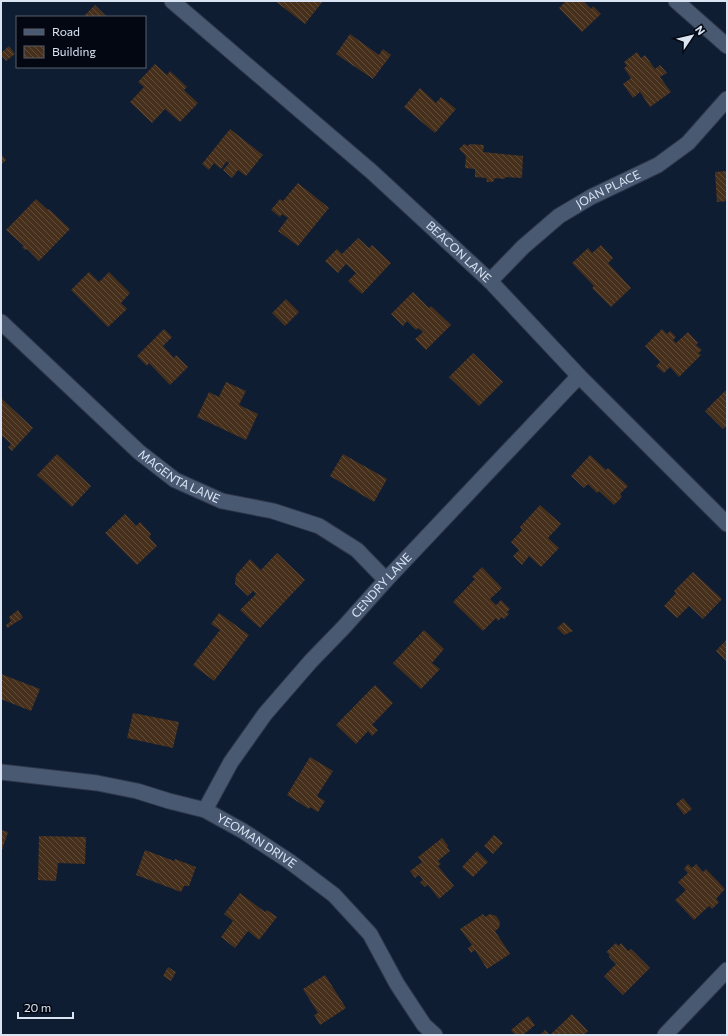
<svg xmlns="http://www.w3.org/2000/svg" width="728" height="1036" font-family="Commissioner,sans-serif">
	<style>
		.building { fill: url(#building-back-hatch) }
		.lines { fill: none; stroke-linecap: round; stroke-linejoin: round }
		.street-casing { stroke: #30374a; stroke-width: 17 }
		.street { stroke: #495972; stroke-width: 15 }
		.labels { text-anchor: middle; stroke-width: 3.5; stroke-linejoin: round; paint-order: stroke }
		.street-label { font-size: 12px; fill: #dae4f3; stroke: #030711 }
	</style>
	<defs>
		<pattern id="building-back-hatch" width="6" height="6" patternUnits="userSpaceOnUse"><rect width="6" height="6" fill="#462f1b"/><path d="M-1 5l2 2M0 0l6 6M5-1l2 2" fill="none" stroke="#604d3d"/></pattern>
	</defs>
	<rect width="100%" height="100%" fill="#0f1d33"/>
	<g class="building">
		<polygon points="275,1 323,1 305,24"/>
		<polygon points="566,1 583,1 591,9 593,6 601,14 582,32 559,8"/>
		<polygon points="95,5 107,17 83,17"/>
		<polygon points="350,34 379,55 383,49 391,55 373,79 336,54"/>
		<polygon points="9,46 15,54 6,61 1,55 1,53"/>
		<polygon points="637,52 641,58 645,55 655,69 660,65 667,73 660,77 671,92 650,107 640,92 633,98 623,84 631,78 624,68 627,66 624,62"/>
		<polygon points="155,64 167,75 170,71 187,87 184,90 198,103 180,122 165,109 152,123 130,102 144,87 138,82"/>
		<polygon points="420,88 436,103 441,97 456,109 435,133 404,107"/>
		<polygon points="230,129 263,155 246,176 238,170 232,178 223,170 229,163 227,161 221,169 214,163 209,170 202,164"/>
		<polygon points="464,144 469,146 469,144 484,145 483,152 523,156 522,178 506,177 504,179 495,178 493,182 487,182 486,178 475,177 475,169 465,168 466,156 459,149"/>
		<polygon points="1,154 6,160 1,165"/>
		<polygon points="727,171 727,201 717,202 715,172"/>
		<polygon points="298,183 329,208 298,246 278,231 288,218 282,214 280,217 271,210 280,199 283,201"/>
		<polygon points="36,199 48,210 49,209 70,229 39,261 27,249 25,250 22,247 24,246 6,230"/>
		<polygon points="358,238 369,248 372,245 391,263 362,294 348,281 356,273 346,264 338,273 325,261 337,249 342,254"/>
		<polygon points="601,245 613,258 608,263 631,288 611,307 592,288 594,286 572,263 588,248 592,253"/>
		<polygon points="89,272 99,282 109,272 130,293 121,303 127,309 108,327 71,290"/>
		<polygon points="413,292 429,308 431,306 451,325 426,350 415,339 423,332 418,328 416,330 407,321 403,326 391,314"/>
		<polygon points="286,299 299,312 285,326 272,313"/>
		<polygon points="164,329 172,337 163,346 174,358 176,355 188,367 170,385 149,363 147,366 137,356"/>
		<polygon points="662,329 667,334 670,331 676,337 673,340 676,343 688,332 698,343 696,345 702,350 698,353 701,355 679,377 670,367 664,373 656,366 660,362 645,346"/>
		<polygon points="473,353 503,382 479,406 449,377"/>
		<polygon points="226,382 246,391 239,405 258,414 246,440 197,417 209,392 219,397"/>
		<polygon points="726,390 727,426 723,429 705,411"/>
		<polygon points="1,398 33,428 12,451 8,447 11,444 1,435"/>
		<polygon points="57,454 91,486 72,507 37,475"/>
		<polygon points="343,454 387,479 374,502 330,476"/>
		<polygon points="590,455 606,470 608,468 628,486 620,494 622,497 614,505 599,491 597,493 588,484 584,488 571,476"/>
		<polygon points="540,505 561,524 548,538 559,548 541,567 529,556 522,565 513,556 519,550 511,542 522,530 520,527"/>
		<polygon points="125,514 136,526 140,522 151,534 149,537 157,546 137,565 105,533"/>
		<polygon points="277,553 305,580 260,628 240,610 256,594 253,591 248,596 235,584 236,575 250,559 261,570"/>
		<polygon points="482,567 502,588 490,599 496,605 501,600 510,609 507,612 509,614 504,619 502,617 498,621 496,618 483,631 453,602 475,579 472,577"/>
		<polygon points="693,572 722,599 703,619 689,606 677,618 664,606 676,593 674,591"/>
		<polygon points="18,610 23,618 7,628 6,625 11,621 9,617"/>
		<polygon points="219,613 249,635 214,681 193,665 220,630 211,624"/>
		<polygon points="564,622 573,631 564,635 557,628"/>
		<polygon points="424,630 444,649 432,663 440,669 421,689 393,663"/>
		<polygon points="727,639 727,662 716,651"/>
		<polygon points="1,674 40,689 31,711 1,699"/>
		<polygon points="375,685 393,703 372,725 378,730 372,736 368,731 356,744 336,725"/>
		<polygon points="133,713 179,722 173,748 127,738"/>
		<polygon points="310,757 333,771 317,796 325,801 318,812 310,807 309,809 287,795"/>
		<polygon points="683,798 692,809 684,815 676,804"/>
		<polygon points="1,830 8,832 1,853"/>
		<polygon points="494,835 503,843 493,854 484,846"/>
		<polygon points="39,836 86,837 85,864 58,863 56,881 38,880"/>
		<polygon points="442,838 448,846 447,847 450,851 438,861 441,864 438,866 454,886 439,899 428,885 425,887 420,882 423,880 419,875 415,878 410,871 422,862 418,857"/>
		<polygon points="145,850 174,861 175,859 196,867 189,886 184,886 181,892 136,875"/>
		<polygon points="477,851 488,862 473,877 462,867"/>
		<polygon points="688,864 692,868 696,864 703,872 706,869 725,889 716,899 719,902 712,909 709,906 694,920 675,900 686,890 678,882 688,873 684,869"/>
		<polygon points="240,893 265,912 267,910 277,917 259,940 248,931 235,948 221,937 233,921 224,914"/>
		<polygon points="483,914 485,917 490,914 496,916 500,922 499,928 495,931 510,954 487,969 475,950 471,953 468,948 472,945 460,929"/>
		<polygon points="616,943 619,946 621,943 628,951 631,949 650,968 623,995 604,976 616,964 609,957 609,954 606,952"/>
		<polygon points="168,967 176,972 171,981 163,976"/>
		<polygon points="325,975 346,1008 320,1025 314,1015 318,1013 303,989"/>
		<polygon points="572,1014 588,1031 584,1035 540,1035 545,1030 550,1035"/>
		<polygon points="528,1016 535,1025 523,1035 515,1035 511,1030"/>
	</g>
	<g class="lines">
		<g class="street-casing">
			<g id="street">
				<path id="s1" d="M 172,1 L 372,172 L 490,281 L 579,376 L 727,524"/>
				<polyline points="676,1 727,46"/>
				<path id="s2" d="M 490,281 L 523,247 L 559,216 L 591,197 L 658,165 L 688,143 L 727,99"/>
				<path id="s3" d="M 1,322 L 139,452 L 175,480 L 222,501 L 273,511 L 319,526 L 357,550 L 386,580"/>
				<path id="s4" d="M 1,772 L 97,783 L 137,791 L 169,801 L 205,810 L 243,831 L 289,861 L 334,895 L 370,934 L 397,984 L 424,1025 L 435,1035"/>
				<path id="s5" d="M 205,810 L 231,762 L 265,714 L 311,661 L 344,627 L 386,580 L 579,376"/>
				<polyline points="665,1035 727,970"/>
			</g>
		</g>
		<use href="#street" class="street"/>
	</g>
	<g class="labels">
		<g class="street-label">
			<text dy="4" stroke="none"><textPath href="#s2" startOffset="151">JOAN PLACE</textPath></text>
			<text dy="4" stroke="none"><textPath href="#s1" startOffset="381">BEACON LANE</textPath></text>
			<text dy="4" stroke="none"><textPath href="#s3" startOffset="237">MAGENTA LANE</textPath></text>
			<text dy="4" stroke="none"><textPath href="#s5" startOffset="287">CENDRY LANE</textPath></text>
			<text dy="4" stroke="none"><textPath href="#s4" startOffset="268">YEOMAN DRIVE</textPath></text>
		</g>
	</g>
	<rect width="728" height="1036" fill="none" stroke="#dae4f3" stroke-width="4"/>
	<rect x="16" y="16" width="130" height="52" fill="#030711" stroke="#595f6b"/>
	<rect x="24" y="29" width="20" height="6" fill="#495972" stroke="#595f6b"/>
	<text x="52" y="36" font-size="12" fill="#dae4f3">Road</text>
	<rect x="24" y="46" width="20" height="12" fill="url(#building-back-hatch)" stroke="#595f6b"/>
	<text x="52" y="56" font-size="12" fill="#dae4f3">Building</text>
	<g transform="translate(692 36) rotate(55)" stroke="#030711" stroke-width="3" paint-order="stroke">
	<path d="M0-3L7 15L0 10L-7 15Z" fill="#dae4f3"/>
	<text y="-6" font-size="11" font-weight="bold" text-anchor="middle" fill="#dae4f3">N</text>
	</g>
	<path d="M18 1012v6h55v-6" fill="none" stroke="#dae4f3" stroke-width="2"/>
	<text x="24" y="1012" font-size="12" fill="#dae4f3" stroke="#030711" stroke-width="3" paint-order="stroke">20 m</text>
</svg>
